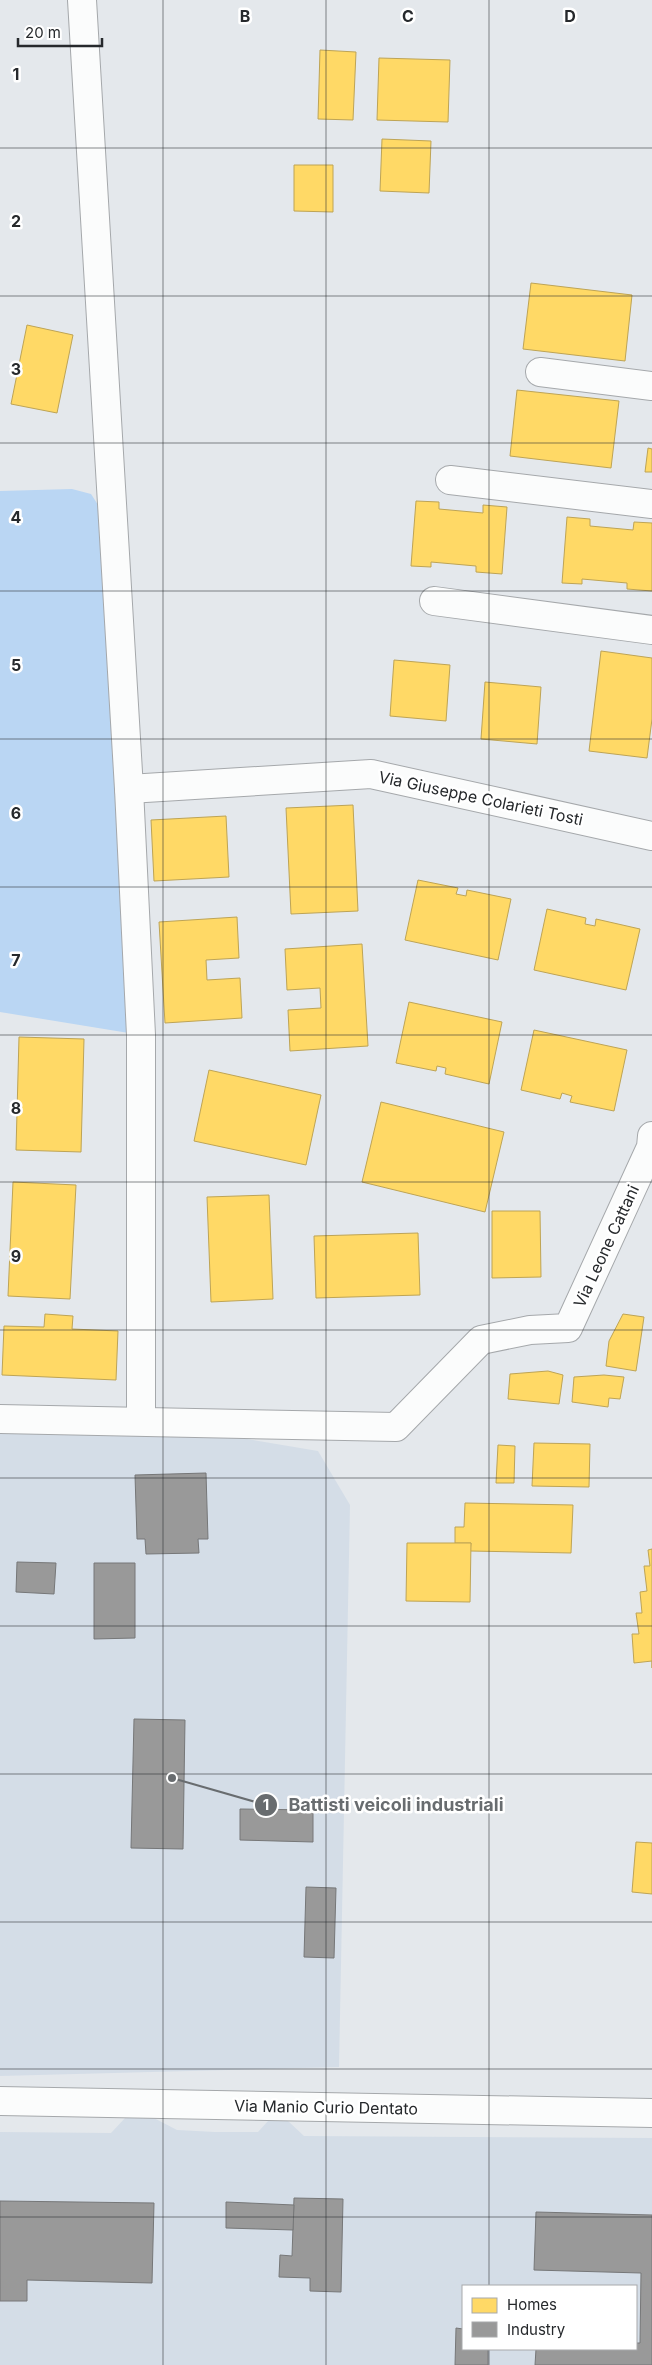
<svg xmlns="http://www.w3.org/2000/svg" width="652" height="2365" font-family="Inter,sans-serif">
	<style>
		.built { fill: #d4dde7; fill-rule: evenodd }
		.green { fill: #bad6f3 }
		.homes { fill: #ffd966; stroke: #bea455 }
		.industry { fill: #999; stroke: #767778 }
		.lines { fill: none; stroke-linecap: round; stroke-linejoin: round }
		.minor-casing { stroke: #a5a8ab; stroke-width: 30 }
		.major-casing { stroke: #a5a8ab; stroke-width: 30 }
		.minor { stroke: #fbfcfc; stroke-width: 28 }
		.major { stroke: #fbfcfc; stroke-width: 28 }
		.grid { fill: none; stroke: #26292c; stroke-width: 1; stroke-opacity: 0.55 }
		.labels { text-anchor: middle; stroke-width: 5; stroke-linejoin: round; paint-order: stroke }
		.street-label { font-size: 16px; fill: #26292c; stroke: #fff }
		.grid-label { font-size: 16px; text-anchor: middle; font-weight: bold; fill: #26292c; stroke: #fff; stroke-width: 5; stroke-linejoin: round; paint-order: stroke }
		.leader { fill: none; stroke: #686c6f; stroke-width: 2 }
		.callout-dot { fill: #686c6f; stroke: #fff; stroke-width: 2 }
		.mark-label { font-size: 15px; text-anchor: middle; font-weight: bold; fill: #fff }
		.callout-label { font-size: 18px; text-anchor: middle; font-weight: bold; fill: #686c6f; stroke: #fff; stroke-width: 5; stroke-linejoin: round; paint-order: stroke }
	</style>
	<rect width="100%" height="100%" fill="#e4e8ec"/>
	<g class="built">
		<polygon points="0,1419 141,1421 318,1451 350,1505 339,2067 0,2076"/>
		<path d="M 150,2116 L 177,2130 L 215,2132 L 258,2132 L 268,2121 L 288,2121 L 304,2136 L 652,2138 L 652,2365 L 0,2365 L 0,2132 L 111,2133 L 126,2117 ZM 463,2286 L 636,2286 L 636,2349 L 463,2349 Z"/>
	</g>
	<polygon class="green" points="72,489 91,494 100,508 141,1035 0,1012 0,491"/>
	<g class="homes">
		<polygon points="320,50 356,52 353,120 318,119"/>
		<polygon points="379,58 450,60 448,122 377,120"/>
		<polygon points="382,139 431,141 429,193 380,191"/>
		<polygon points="294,165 333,165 333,212 294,211"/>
		<polygon points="531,283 632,295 625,361 523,349"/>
		<polygon points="27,325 73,335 57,413 11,404"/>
		<polygon points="517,390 619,401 611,468 510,456"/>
		<polygon points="648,448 652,449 652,472 645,472"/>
		<polygon points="416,501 439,502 439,509 483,513 483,505 507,507 502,574 476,572 476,566 431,562 431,567 411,566"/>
		<polygon points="567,517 590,519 590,526 633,530 634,522 652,523 652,591 627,589 627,583 582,579 582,584 562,583"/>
		<polygon points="601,651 652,658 652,719 647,758 589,751"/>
		<polygon points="394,660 450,665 446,721 390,716"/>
		<polygon points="485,682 541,687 537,744 481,739"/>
		<polygon points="353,805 358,911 291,914 286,808"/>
		<polygon points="226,816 229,877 154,881 151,820"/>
		<polygon points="418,880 458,888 456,894 466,896 467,890 511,899 498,960 405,940"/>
		<polygon points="547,909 586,918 585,924 595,926 596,919 640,929 626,990 534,970"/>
		<polygon points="237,917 239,958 206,960 207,980 240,978 242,1018 165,1023 159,922"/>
		<polygon points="362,944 368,1046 290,1051 288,1010 321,1008 320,988 287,990 285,949"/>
		<polygon points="409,1002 502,1022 489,1084 445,1074 446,1068 437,1066 436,1071 396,1063"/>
		<polygon points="534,1030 627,1050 614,1111 570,1102 572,1096 562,1093 560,1099 521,1090"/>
		<polygon points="19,1037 84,1039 81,1152 16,1150"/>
		<polygon points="209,1070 321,1095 306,1165 194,1141"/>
		<polygon points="381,1102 504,1132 485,1212 362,1182"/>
		<polygon points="13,1182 76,1185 70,1299 8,1296"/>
		<polygon points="269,1195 273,1299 211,1302 207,1197"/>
		<polygon points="492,1211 540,1211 541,1277 492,1278"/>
		<polygon points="418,1233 420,1295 316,1298 314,1236"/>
		<polygon points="45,1314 73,1316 72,1329 118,1331 116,1380 2,1375 4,1326 44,1327"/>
		<polygon points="623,1314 644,1317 636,1371 606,1366 609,1341"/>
		<polygon points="548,1371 563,1375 559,1404 508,1399 510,1374"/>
		<polygon points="604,1375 624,1377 620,1399 609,1398 608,1407 572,1402 574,1377"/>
		<polygon points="534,1443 590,1444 589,1487 532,1486"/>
		<polygon points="498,1445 515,1446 514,1483 496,1483"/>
		<polygon points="465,1503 573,1505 571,1553 470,1551 471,1543 455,1543 455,1527 464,1527"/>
		<polygon points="407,1543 471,1543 470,1602 406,1601"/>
		<polygon points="652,1549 652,1668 652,1661 634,1663 632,1634 639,1634 636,1613 642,1613 640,1592 647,1591 644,1566 650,1566 648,1550"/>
		<polygon points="636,1842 652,1843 652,1894 632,1892"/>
	</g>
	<g class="industry">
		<polygon points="206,1473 208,1539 198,1539 199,1553 146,1554 145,1539 137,1539 135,1475"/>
		<polygon points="17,1562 56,1563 54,1594 16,1592"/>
		<polygon points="94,1563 135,1563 135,1638 94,1639"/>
		<polygon points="134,1719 185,1720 183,1849 131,1848"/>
		<polygon points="240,1809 313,1810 313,1842 240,1840"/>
		<polygon points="306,1887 336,1888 334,1958 304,1957"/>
		<polygon points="294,2198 343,2199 341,2292 310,2291 310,2278 279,2277 280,2255 292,2256"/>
		<polygon points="0,2201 154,2203 152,2283 27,2280 27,2301 0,2301"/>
		<polygon points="226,2202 294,2205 293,2230 226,2228"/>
		<polygon points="536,2212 652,2215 652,2365 535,2365 536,2349 636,2349 636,2343 640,2343 641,2273 534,2270"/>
		<polygon points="456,2328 463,2329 463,2349 488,2349 488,2365 455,2365"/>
	</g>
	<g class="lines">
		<g class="minor-casing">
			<g id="minor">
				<polyline points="82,0 129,789 141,1035 141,1421"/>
				<polyline points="540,372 652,386"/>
				<polyline points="450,480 652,504"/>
				<polyline points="434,601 652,630"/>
				<polyline points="129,789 371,774 652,836"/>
				<polyline points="0,1419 396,1427 481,1340 530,1330 568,1328 651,1147 652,1136"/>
			</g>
		</g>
		<g class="major-casing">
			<polyline id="major" points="0,2101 652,2113"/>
		</g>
		<use href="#minor" class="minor"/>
		<use href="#major" class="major"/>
	</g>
	<path class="grid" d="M 163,0 L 163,2365M 326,0 L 326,2365M 489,0 L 489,2286M 0,148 L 652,148M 0,296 L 652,296M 0,443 L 652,443M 0,591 L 652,591M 0,739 L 652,739M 0,887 L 652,887M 0,1035 L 652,1035M 0,1182 L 652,1182M 0,1330 L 652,1330M 0,1478 L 652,1478M 0,1626 L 652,1626M 0,1774 L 652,1774M 0,1922 L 652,1922M 0,2069 L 652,2069M 0,2217 L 652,2217M 489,2349 L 489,2365"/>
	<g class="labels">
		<g class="street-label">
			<text transform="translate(481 798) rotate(12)" y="6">Via Giuseppe Colarieti Tosti</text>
			<text transform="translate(606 1246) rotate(-65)" y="6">Via Leone Cattani</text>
			<text transform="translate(326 2107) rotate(1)" y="6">Via Manio Curio Dentato</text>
		</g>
	</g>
	<g class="grid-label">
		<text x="245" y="22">B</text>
		<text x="408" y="22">C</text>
		<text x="570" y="22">D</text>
		<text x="16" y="80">1</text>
		<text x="16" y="227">2</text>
		<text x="16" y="375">3</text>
		<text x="16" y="523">4</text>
		<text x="16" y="671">5</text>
		<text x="16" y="819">6</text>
		<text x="16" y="966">7</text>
		<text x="16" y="1114">8</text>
		<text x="16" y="1262">9</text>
	</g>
	<path class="leader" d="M172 1778L266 1805"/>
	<g class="callout-dot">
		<circle cx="172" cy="1778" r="5"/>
		<circle cx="266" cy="1805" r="12"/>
	</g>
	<g class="mark-label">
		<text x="266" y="1810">1</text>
	</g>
	<g class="callout-label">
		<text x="396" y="1811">Battisti veicoli industriali</text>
	</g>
	<rect x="462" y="2285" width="175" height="65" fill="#ffffff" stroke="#a8a9ab"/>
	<rect x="472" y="2298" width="25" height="15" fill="#ffd966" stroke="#a8a9ab"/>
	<text x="507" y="2310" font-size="15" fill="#26292c">Homes</text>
	<rect x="472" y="2322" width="25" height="15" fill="#999999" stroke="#a8a9ab"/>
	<text x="507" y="2335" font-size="15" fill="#26292c">Industry</text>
	<path d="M18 38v8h84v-8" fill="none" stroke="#26292c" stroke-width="2.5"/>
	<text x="25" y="38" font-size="15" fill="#26292c" stroke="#ffffff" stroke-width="4" paint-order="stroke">20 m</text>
</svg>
